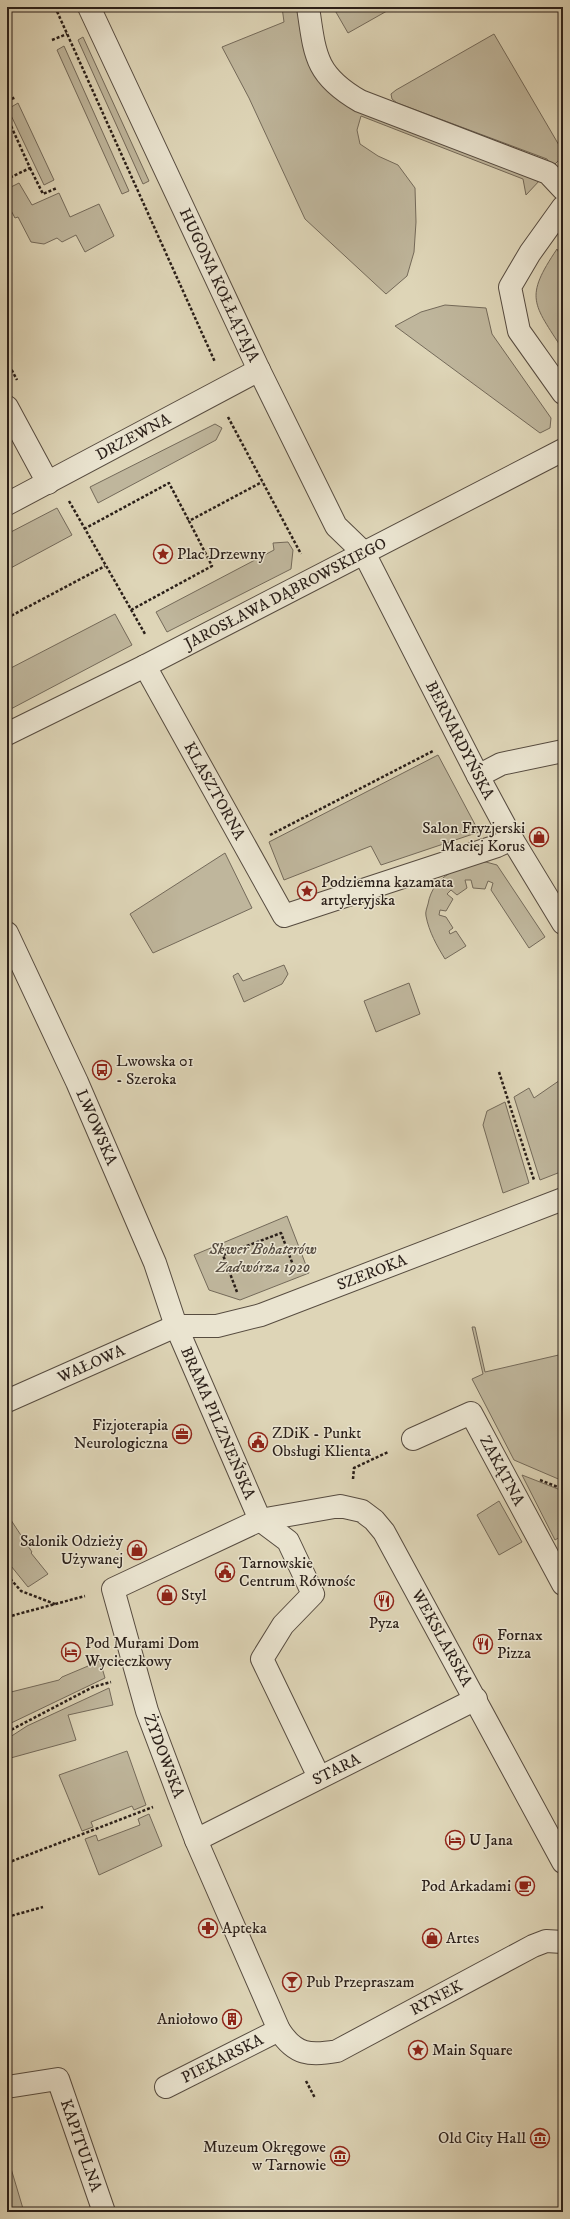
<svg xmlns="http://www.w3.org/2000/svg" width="570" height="2219" viewBox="0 0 570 2219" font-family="'IM FELL DW Pica',serif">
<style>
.green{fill:#bfb69c;stroke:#746a5a}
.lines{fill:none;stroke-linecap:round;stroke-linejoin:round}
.minor-casing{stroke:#574c40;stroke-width:24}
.path{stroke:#2a1f19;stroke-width:2.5;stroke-dasharray:3 2;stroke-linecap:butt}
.minor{stroke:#eae4d0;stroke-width:22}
.labels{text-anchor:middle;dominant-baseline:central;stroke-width:3;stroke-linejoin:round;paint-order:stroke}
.street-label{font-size:16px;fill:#2a1f19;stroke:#eae4d0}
.poi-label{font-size:16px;fill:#2a1f19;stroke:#eae4d0;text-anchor:start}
.park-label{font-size:16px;font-style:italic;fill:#574c40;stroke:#eae4d0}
</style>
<rect width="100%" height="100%" fill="#ded5b7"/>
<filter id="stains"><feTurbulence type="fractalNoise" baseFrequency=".005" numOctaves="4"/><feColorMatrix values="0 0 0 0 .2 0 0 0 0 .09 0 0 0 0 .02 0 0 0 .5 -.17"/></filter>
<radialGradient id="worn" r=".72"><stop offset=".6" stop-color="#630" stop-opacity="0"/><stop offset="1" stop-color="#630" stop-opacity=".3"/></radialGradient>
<path class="green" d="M282 7H300L309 63 541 179 526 195 523 179 361 116 357 130 360 144 378 156 398 165 415 188 416 222 414 252 407 276 386 294 305 219 249 98 222 47 284 22Z
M333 7H394L348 33Z
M494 34 563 152V156L552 167 547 159 397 103 392 99 391 94 396 90Z
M83 37 149 181 143 184 78 40Z
M64 46 129 191 122 194 57 50Z
M18 103 54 180 44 185 8 109Z
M19 183 32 205 59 193 70 217 99 204 114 236 85 252 76 235 62 242 57 238 44 244 31 242 18 217 15 218 7 203V189Z
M557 249 563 261V350C533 303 524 298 557 249Z
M445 305 486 308 492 334 551 418 550 428 540 433 395 326 421 312Z
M215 424 222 428 216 440 98 503 90 487Z
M57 508 72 535 7 570V534Z
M288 542 293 550 291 569 167 632 156 612 274 550 273 543Z
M115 614 132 645 7 711V670Z
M438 755 479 832 381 865 371 846 284 880 269 842Z
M225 853 252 908 153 953 130 914Z
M486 862 497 865 545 937 529 948 491 890 493 883 488 881 485 889 473 888 471 880H465L467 888 457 895 451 890 447 894 453 899 446 911 440 910 439 915 446 917 453 928 449 931 450 934 456 931 466 946 445 959C437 946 429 932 426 916 425 912 427 908 428 904 433 875 460 866 486 862Z
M284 965 288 974 282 984 244 1002 233 976 238 973 243 981Z
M409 983 420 1014 376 1032 364 1001Z
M563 1078V1171L540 1180 514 1097 529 1088 534 1098Z
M505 1102 529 1183 503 1193 483 1125 487 1111Z
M287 1216 309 1273 240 1300 209 1290 194 1255Z
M472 1327H475L485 1372 563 1354V1481L514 1460 472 1379 483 1374Z
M522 1475 563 1491V1535L555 1540Z
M499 1501 522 1542 499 1555 477 1515Z
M7 1514 32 1552 31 1553 48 1574 28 1587 7 1561Z
M100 1661 105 1678 7 1725V1693L59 1680 62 1677Z
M109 1688 113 1705 68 1715 76 1740 7 1759V1739L27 1726Z
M127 1751 146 1805 134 1810 132 1806 91 1822 93 1827 82 1831 59 1775Z
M149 1814 162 1846 99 1875 85 1839 96 1835 98 1841 140 1825 138 1819Z
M7 2155 24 2212H7Z"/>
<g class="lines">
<g class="minor-casing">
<g id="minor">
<path id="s1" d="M89 7 259 370 336 526 364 553 478 776 512 839 563 923"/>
<path d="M308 7C315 55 315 75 360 101L548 173 563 189"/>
<path d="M563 207 530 253 510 287 519 331 563 393"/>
<path d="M7 407 48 483"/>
<path id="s2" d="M7 504 259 370"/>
<path id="s3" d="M145 666 284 916 497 846 512 839"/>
<path id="s4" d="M7 734 145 666 563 450"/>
<path d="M478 776 501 764 563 751"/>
<path id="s5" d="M7 933 77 1082 155 1263 176 1326 260 1520 288 1541 313 1594 283 1625 262 1659 319 1777"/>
<path id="s6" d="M7 1401 176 1326H217L261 1315 563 1199"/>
<path id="s7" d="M413 1439 471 1413 563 1584"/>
<path id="s8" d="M196 1840 476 1699"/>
<path id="s9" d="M563 1862 384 1532 374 1520 362 1511 340 1506 260 1520 113 1589 147 1711 179 1796 196 1840 279 2030C295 2055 310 2056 337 2051L533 1946 546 1941 563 1942"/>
<path id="s10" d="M7 2087 58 2079 104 2212"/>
<path id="s11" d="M166 2087 279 2030"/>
</g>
</g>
<path class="path" d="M55 7 215 362
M52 40 67 34
M7 60 9 59
M7 101 16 97
M7 117 30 168 7 179
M30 168 43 194 57 188
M7 361 17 380
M228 417 301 554
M69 501 145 634
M84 529 169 483 189 521
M131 610 212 566 189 521 262 482
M7 618 105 566
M270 835 433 751
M499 1072 534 1180
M237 1292 223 1255 281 1233 296 1273
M353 1479 354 1468 388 1452
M540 1480 563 1489
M7 1575 21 1591 55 1604
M7 1617 85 1596
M7 1732 93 1687 111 1682
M7 1863 153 1807
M7 1917 43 1907
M306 2081 315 2098"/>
<use href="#minor" class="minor"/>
</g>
<defs>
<g id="sight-ring" transform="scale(1)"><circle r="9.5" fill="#eae4d0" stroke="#8f2418" stroke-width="1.5"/><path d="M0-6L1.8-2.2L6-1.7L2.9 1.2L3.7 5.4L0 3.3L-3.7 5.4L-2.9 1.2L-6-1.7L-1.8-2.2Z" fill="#8f2418"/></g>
<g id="shop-ring" transform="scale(1)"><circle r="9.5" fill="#eae4d0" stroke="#8f2418" stroke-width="1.5"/><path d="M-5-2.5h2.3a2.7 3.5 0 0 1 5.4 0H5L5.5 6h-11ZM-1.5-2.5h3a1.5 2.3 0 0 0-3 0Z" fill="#8f2418"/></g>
<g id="bus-ring" transform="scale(1)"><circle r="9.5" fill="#eae4d0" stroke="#8f2418" stroke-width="1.5"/><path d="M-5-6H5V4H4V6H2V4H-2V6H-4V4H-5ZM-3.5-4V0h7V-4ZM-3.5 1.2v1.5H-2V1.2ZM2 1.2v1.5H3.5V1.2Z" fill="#8f2418"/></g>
<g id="office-ring" transform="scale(1)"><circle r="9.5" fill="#eae4d0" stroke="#8f2418" stroke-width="1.5"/><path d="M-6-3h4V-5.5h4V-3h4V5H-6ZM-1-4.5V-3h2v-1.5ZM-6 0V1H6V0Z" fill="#8f2418"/></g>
<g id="civic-ring" transform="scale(1)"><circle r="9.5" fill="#eae4d0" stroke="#8f2418" stroke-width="1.5"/><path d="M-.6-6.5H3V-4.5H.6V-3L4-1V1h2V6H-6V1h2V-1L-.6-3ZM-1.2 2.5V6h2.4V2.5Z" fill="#8f2418"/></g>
<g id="restaurant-ring" transform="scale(1)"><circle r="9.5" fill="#eae4d0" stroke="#8f2418" stroke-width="1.5"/><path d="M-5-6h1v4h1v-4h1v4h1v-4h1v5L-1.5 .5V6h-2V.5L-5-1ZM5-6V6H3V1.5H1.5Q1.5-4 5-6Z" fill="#8f2418"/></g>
<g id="hotel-ring" transform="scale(1)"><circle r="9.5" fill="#eae4d0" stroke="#8f2418" stroke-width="1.5"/><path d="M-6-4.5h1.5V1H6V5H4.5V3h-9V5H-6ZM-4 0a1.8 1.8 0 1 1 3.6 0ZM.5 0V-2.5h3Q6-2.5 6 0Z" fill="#8f2418"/></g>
<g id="cafe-ring" transform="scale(1)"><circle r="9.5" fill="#eae4d0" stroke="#8f2418" stroke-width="1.5"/><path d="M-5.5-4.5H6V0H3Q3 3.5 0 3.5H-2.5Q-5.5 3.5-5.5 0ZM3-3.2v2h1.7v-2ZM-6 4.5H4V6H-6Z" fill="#8f2418"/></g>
<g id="pharmacy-ring" transform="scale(1)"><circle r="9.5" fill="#eae4d0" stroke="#8f2418" stroke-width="1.5"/><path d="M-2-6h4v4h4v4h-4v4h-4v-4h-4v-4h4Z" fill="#8f2418"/></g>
<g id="bar-ring" transform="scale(1)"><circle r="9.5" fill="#eae4d0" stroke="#8f2418" stroke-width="1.5"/><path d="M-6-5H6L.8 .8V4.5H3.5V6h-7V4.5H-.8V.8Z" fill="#8f2418"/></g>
<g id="building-ring" transform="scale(1)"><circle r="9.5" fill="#eae4d0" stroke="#8f2418" stroke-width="1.5"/><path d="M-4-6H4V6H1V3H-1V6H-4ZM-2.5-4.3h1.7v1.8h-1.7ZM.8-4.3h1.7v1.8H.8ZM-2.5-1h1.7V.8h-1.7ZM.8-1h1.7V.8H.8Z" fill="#8f2418"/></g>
<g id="museum-ring" transform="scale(1)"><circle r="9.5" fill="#eae4d0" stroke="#8f2418" stroke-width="1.5"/><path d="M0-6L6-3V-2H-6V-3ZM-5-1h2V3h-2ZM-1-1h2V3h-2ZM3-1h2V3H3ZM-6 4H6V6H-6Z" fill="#8f2418"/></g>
</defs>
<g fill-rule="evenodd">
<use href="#sight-ring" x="163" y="554"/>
<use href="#shop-ring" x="539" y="837"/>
<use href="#sight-ring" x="307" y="891"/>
<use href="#bus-ring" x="102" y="1070"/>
<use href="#office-ring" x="182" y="1434"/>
<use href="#civic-ring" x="258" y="1442"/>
<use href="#shop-ring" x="137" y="1550"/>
<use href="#civic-ring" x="225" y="1572"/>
<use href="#shop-ring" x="167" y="1595"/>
<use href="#restaurant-ring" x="384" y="1601"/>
<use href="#restaurant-ring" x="483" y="1644"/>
<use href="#hotel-ring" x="71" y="1652"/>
<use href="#hotel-ring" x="455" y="1840"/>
<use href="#cafe-ring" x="525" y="1886"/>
<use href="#pharmacy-ring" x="208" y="1928"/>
<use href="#shop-ring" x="432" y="1938"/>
<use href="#bar-ring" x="292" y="1982"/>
<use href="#building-ring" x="232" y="2019"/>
<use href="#sight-ring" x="418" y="2050"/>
<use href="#museum-ring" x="540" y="2138"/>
<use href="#museum-ring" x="340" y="2156"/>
</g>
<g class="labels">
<g class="street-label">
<text stroke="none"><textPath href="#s1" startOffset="307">HUGONA KOŁŁĄTAJA</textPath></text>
<text stroke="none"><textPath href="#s2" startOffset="143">DRZEWNA</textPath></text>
<text stroke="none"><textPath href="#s4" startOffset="312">JAROSŁAWA DĄBROWSKIEGO</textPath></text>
<text stroke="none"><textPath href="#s1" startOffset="824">BERNARDYŃSKA</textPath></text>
<text stroke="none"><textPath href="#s3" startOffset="143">KLASZTORNA</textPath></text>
<text stroke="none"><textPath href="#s5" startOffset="214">LWOWSKA</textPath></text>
<text stroke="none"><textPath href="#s6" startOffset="390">SZEROKA</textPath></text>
<text stroke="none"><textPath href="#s6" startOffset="92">WAŁOWA</textPath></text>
<text stroke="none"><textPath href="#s5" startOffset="534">BRAMA PILZNEŃSKA</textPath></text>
<text stroke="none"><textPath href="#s7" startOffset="129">ZAKĄTNA</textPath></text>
<text transform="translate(442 1638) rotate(61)">WEKSLARSKA</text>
<text stroke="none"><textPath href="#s9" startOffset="847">ŻYDOWSKA</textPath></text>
<text stroke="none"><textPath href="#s8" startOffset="157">STARA</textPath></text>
<text stroke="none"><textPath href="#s9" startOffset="1324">RYNEK</textPath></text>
<text stroke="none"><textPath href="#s11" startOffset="63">PIEKARSKA</textPath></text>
<text stroke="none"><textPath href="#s10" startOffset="122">KAPITULNA</textPath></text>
</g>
<g class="poi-label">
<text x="177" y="554">Plac Drzewny</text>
<text x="525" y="828" text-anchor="end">Salon Fryzjerski<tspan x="525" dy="18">Maciej Korus</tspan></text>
<text x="321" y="882">Podziemna kazamata<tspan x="321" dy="18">artyleryjska</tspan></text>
<text x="116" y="1061">Lwowska 01<tspan x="116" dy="18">- Szeroka</tspan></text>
<text x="168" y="1425" text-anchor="end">Fizjoterapia<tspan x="168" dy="18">Neurologiczna</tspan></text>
<text x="272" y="1433">ZDiK - Punkt<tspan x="272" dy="18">Obsługi Klienta</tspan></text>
<text x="123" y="1541" text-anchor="end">Salonik Odzieży<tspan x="123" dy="18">Używanej</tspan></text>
<text x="239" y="1563">Tarnowskie<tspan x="239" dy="18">Centrum Równośc</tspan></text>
<text x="181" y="1595">Styl</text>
<text x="384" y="1623" text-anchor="middle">Pyza</text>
<text x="497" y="1635">Fornax<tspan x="497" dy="18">Pizza</tspan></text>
<text x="85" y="1643">Pod Murami Dom<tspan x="85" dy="18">Wycieczkowy</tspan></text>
<text x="469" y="1840">U Jana</text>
<text x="511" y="1886" text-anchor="end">Pod Arkadami</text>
<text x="222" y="1928">Apteka</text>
<text x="446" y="1938">Artes</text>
<text x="306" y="1982">Pub Przepraszam</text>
<text x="218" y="2019" text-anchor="end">Aniołowo</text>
<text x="432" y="2050">Main Square</text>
<text x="526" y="2138" text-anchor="end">Old City Hall</text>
<text x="326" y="2147" text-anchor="end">Muzeum Okręgowe<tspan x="326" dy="18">w Tarnowie</tspan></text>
</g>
<g class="park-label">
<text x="263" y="1249">Skwer Bohaterów<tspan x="263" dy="18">Zadwórza 1920</tspan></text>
</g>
</g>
<rect width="570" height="2219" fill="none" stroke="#ded5b7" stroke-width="24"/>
<rect x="8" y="8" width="554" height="2203" fill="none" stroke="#2a1f19" stroke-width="2"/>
<rect x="12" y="12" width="546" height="2195" fill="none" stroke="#2a1f19"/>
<rect width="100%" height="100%" filter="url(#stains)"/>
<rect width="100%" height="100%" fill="url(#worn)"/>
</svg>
